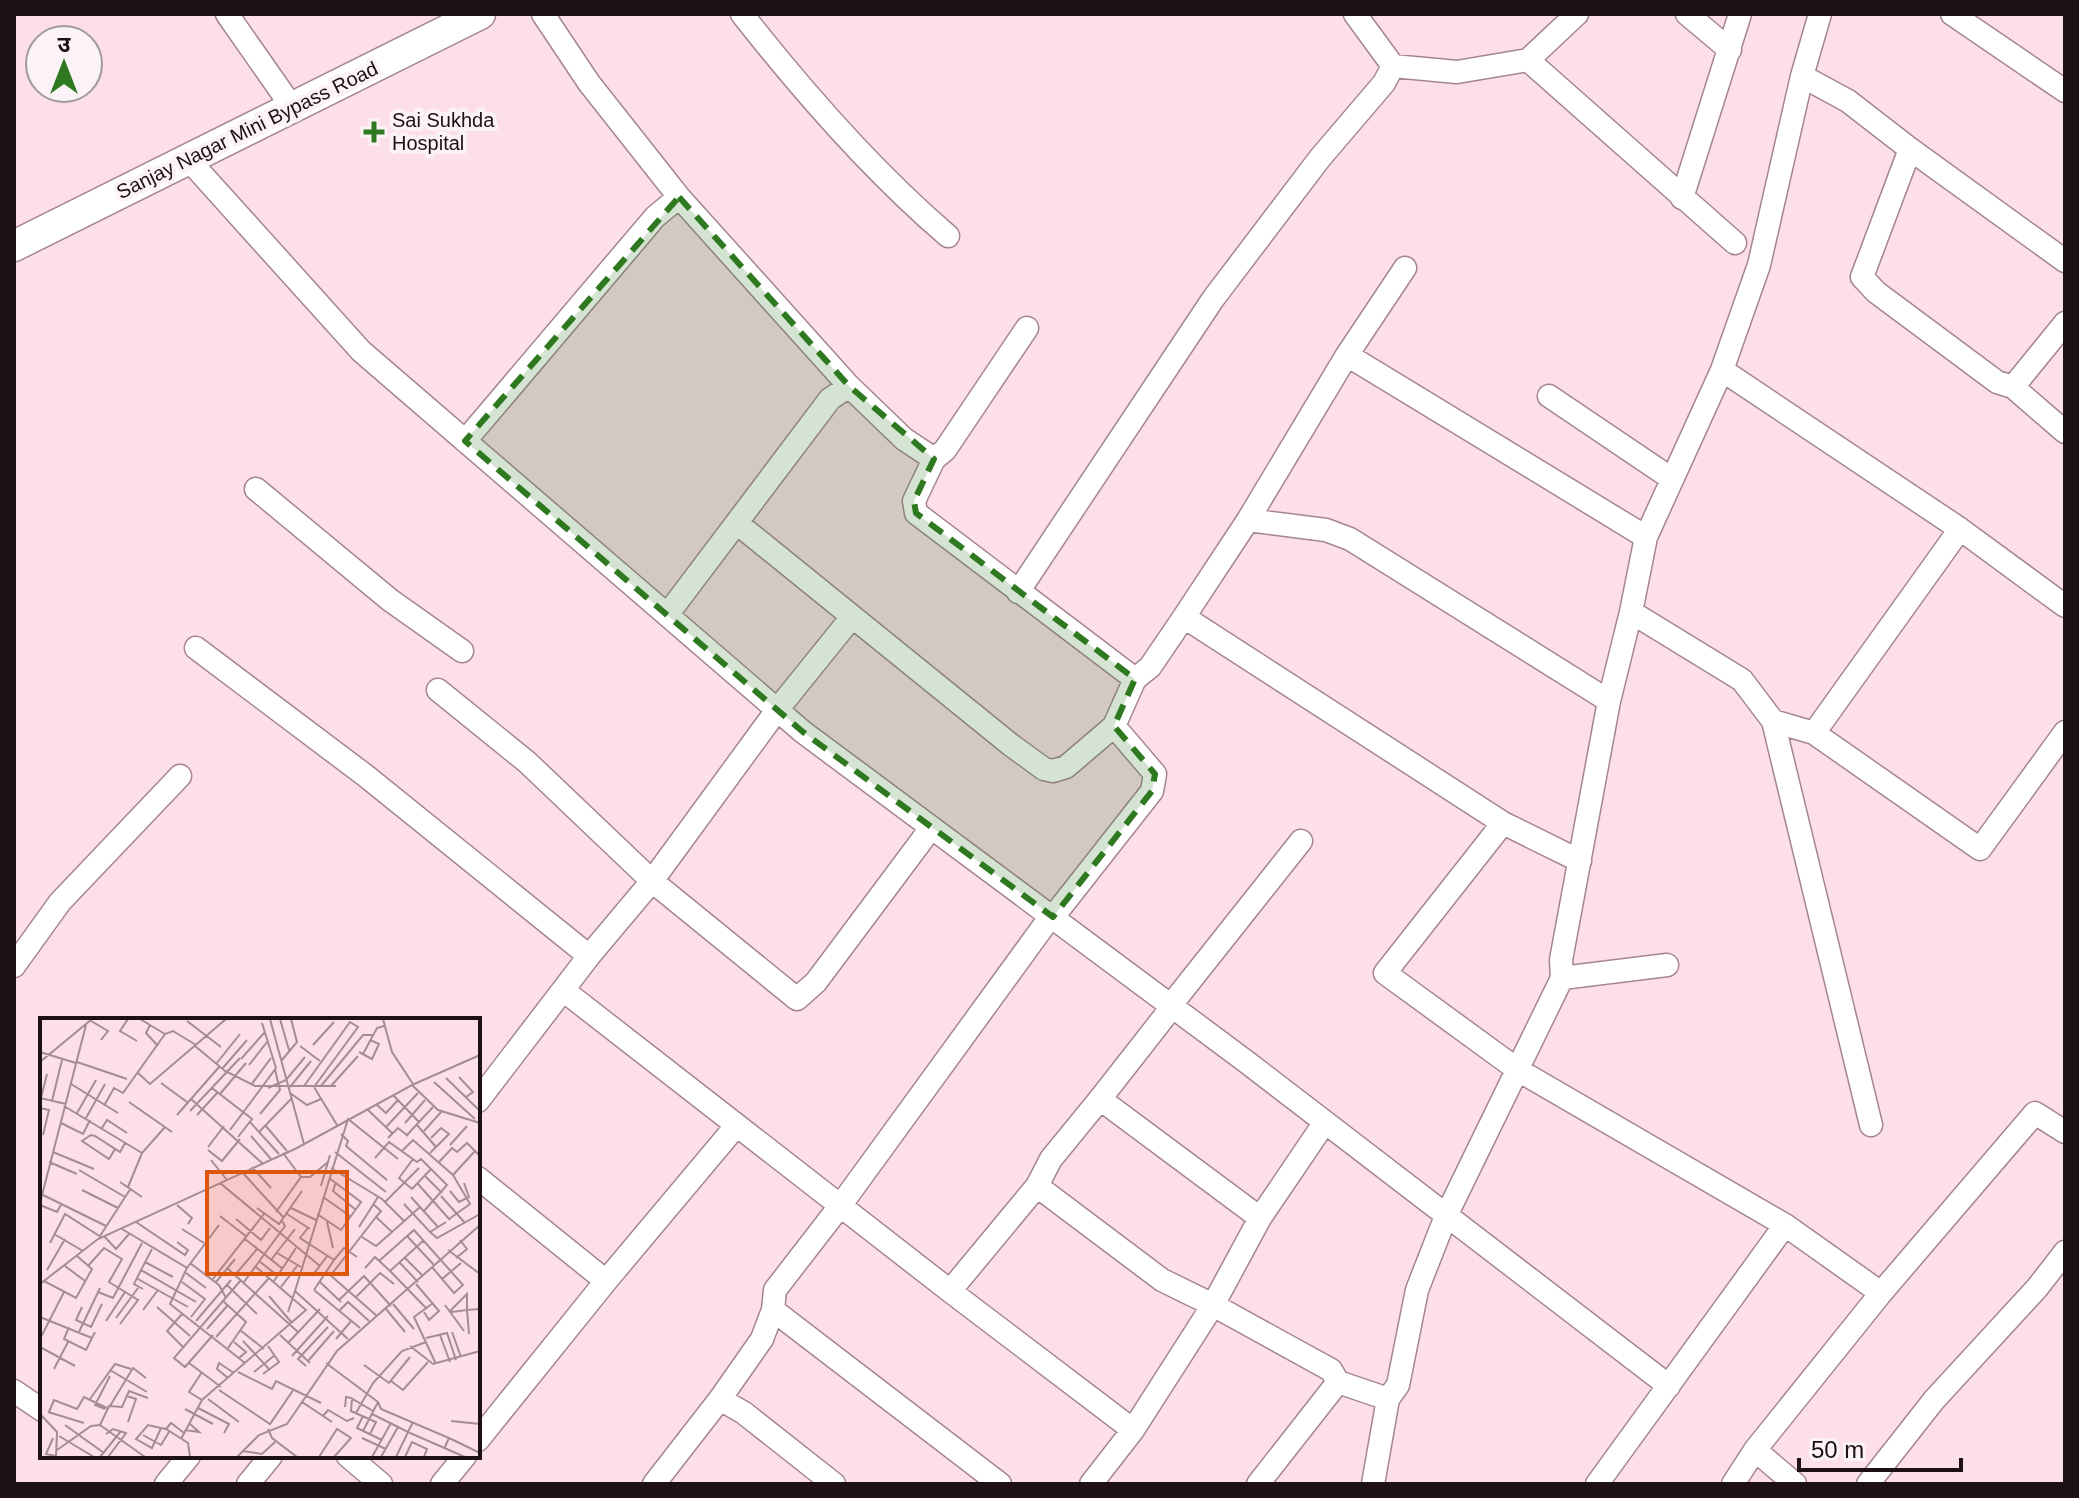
<svg xmlns="http://www.w3.org/2000/svg" width="2079" height="1498" viewBox="0 0 2079 1498" font-family="Arial,'Noto Sans Devanagari',sans-serif">
<style>
.lines{fill:none;stroke-linecap:round;stroke-linejoin:round}
.street-casing{stroke:#a58591;stroke-width:25}
.secondary-casing{stroke:#a58591;stroke-width:33}
.street{stroke:#fff;stroke-width:22}
.secondary{stroke:#fff;stroke-width:30}
.marked{fill:#2e791f;fill-opacity:0.2;stroke:#2e791f;stroke-width:6;stroke-dasharray:16 10;stroke-linejoin:round}
.poi-dot{fill:#2e791f;stroke:#fbf3f6;stroke-width:3}
.labels{text-anchor:middle;dominant-baseline:central;stroke-width:8;stroke-linejoin:round;paint-order:stroke}
.poi-label{font-size:20px;fill:#1d1116;stroke:#fbf3f6;text-anchor:start}
.street-label{font-size:20px;fill:#1d1116;stroke:#fbf3f6}
.inset-road{fill:none;stroke:#a38d95;stroke-width:2}
.view{fill:#de550c;fill-opacity:0.15;stroke:#de550c;stroke-width:4}
.inset-edge{fill:none;stroke:#1d1116;stroke-width:4}
</style>
<rect width="100%" height="100%" fill="#fcdfea"/>
<g class="lines">
<g class="street-casing">
<path id="street" d="M227 14 292 107
M543 14 589 83 679 197 849 386 904 439 934 459
M742 14C804 93 871 170 948 236
M1355 14 1393 66
M1687 14 1730 50
M1952 14 2065 91
M1528 60 1735 243
M1802 76 1848 101 1910 149 2065 261
M1910 149 1862 277 1876 292 1997 382 2013 387 2065 432
M188 159 361 351 803 732 1244 1060 1669 1386
M1682 198 1740 14
M1027 328 945 450 934 459 914 501 916 513 1135 679
M1347 355 1646 537
M1722 370 1960 529 2065 606
M2013 387 2065 323
M1549 396 1672 479
M465 441 655 217 679 197
M256 489 390 600 462 651
M1248 520 1326 530 1350 539 1609 701
M738 524 1011 745 1044 769 1053 771 1066 767 1114 726 1135 679 1150 667 1184 617 1248 520 1347 355 1405 268
M1018 592 1213 299 1320 158 1384 83 1393 66 1457 72 1528 60 1577 14
M1631 612 1742 680 1773 721 1871 1125
M667 615 830 399 849 386
M1184 617 1503 823 1580 861
M196 648 366 776 589 956
M438 690 527 762 652 881 797 999 816 982 931 828
M1773 721 1814 733 1980 849 2065 732
M1814 733 1960 529
M1503 823 1385 973 1518 1070 1785 1225 1881 1293 1755 1450 1733 1484
M14 966 60 902 180 776
M1562 978 1667 965
M563 990 950 1291 1133 1430
M1100 1099 1260 1218
M478 1101 589 956 652 881 777 710 852 617
M478 1178 606 1281
M1037 1186 1162 1280 1213 1305 1331 1370 1338 1382 1388 1399
M950 1291 1037 1186 1051 1159 1100 1099 1172 1007 1171 1005 1301 841
M1881 1293 2035 1113 2065 1132
M773 1310 1000 1484
M14 1391 42 1410
M720 1399 744 1413 834 1484
M478 1440 606 1281 736 1126
M1755 1450 1795 1484
M348 1456 381 1484
M166 1484 189 1456
M248 1484 271 1456
M442 1484 465 1456
M654 1484 720 1399 762 1339 773 1310 775 1290 840 1206 1051 916 1053 917 1152 791 1155 774 1114 726
M1091 1484 1133 1430 1213 1305 1260 1218 1325 1122
M1258 1484 1338 1382
M1373 1484 1388 1399 1398 1385 1417 1290 1446 1216 1562 978 1561 960 1609 701 1631 612 1646 537 1722 370 1759 265 1802 76 1820 14
M1597 1484 1785 1225
M1868 1484 1934 1400 2037 1288 2065 1252"/>
</g>
<g class="secondary-casing">
<path id="secondary" d="M14 246 480 14"/>
</g>
<use href="#street" class="street"/>
<use href="#secondary" class="secondary"/>
</g>
<path class="marked" d="M679 197 849 386 934 459 914 501 916 513 1135 679 1114 726 1155 774 1152 791 1053 917 803 732 465 441Z"/>
<path class="poi-dot" d="M370 120h8v8h8v8h-8v8h-8v-8h-8v-8h8z"/>
<g class="labels">
<g class="poi-label">
<text x="392" y="120">Sai Sukhda<tspan x="392" dy="23">Hospital</tspan></text>
</g>
<g class="street-label">
<text transform="translate(247 130) rotate(-26)">Sanjay Nagar Mini Bypass Road</text>
</g>
</g>
<g transform="translate(40 1018)">
<rect width="440" height="440" fill="#fcdfea"/>
<path class="inset-road" d="M88 1 80 13 97 23M100 1 125 16M230 1 264 126M240 1 249 32M343 1 352 34 373 66M51 3 68 13 61 22M147 3 181 29M110 7 106 15 118 28M273 27 294 4M155 28 185 53 215 68H296M260 28 280 43M0 34 36 45M319 34 332 41 339 26 330 22M323 36 337 10 344 8M201 41 224 15M242 42 257 24 251 1M0 44 52 1M37 44 87 61M176 46 200 16M209 47 227 24M182 51 207 22M98 55 110 66 186 1M419 59 433 74 426 79M406 60 440 93M394 64 435 101M121 65 147 84M31 66 78 95M211 67 231 40M372 67 440 37M264 68 310 4 318 9 274 69M281 68 323 17H333M291 68 318 38M222 69 236 50 222 5M250 69 271 43M274 69 297 107M172 70 212 101 198 119M228 70 246 62 265 39M250 75 267 87 281 81M180 76 206 45M353 77 379 104M0 80 26 86M1 80 7 56M151 81 222 145M12 83 22 42M89 84 132 114M65 86 74 70 83 75 125 16 133 13 156 27M336 86 346 95 358 82M24 88 102 135M0 90 9 92 3 117M327 91 352 115M150 93 200 40M37 95 56 62M220 96 240 72 235 52M137 97 179 49M157 97 178 74M46 100 65 66M210 104 239 136M21 105 43 116 50 102M365 105 385 82M225 107 247 133M377 107 396 129M346 109 378 75M62 110 67 102 87 115M190 112 222 69M384 113 402 93M219 114 251 81M301 116 308 123 306 128 347 162M367 117 393 89M211 118 231 141M348 120 358 110 368 118M410 127 427 108M168 129 184 108M75 131 69 141 42 123 51 117 55 118 80 134 85 125M168 132 182 143 200 121M362 133 373 122 413 157M13 134 54 151M295 134 346 174M243 135 261 159M390 135 409 116 401 110 391 120M335 140 349 124 377 144 381 141 407 167 384 193M373 141 359 160 372 171 391 151M171 142 187 162M9 144 37 156M399 144 412 130 417 134 427 125 440 138M212 149 231 170M291 150 342 181 364 203M39 152 85 179M202 154 244 200M385 158 402 175M80 164 102 179M296 164 293 173 316 192M180 165 280 248M378 166 410 202M281 168 290 137M88 169 102 135 125 109M42 172 78 190M410 173 419 184 429 179 424 165M1 176 66 208M401 178 425 205M283 179 310 198M371 179 398 209M345 184 379 150M0 185 46 7M364 186 390 214 406 204M0 187 17 194 22 185M137 187 152 200 148 206M334 187 341 193 336 199 352 214 380 189M217 190 239 206 262 173M251 190 276 202M236 194 261 159H270L288 144M247 196 270 211M277 196 301 212 321 184 289 160M180 198 207 219M196 201 221 222 230 210M409 201 430 186 413 157 435 133M96 204 145 237 148 232 137 224M287 204 293 230M319 209 338 179M268 210 260 220 294 242 274 272M82 211 147 250 130 286 205 345M142 211 164 225M390 214 397 220 440 196M14 216 43 233M60 218 91 170M64 218 76 231 89 216M367 218 394 247M322 219 336 228 352 214M205 221 243 251M10 225 25 196 61 219M112 231 101 252 156 284M408 232 440 256M237 235 261 249M365 240 383 258M416 240 427 231 420 222M231 242 255 211M294 242 304 230 317 239M219 243 238 258M339 243 374 212 423 267 414 275 392 249M105 244 133 259M150 245 179 267 186 280M360 245 378 264M25 248 45 263M48 248 64 230 82 241 69 264 98 282 80 306M147 250 179 207M187 250 258 314M325 250 335 239 350 253 384 222M7 252 25 221M101 252 94 266 103 271M350 253 387 291M146 255 166 270M289 256 337 298M195 257 217 231M291 257 336 199M272 258 288 237M96 260 148 289M173 261 224 196M402 261 421 245M4 263 36 280 52 251 37 238M234 263 256 230M142 264 165 281 151 299M176 264 195 241M204 264 245 208 242 203M280 264 301 284M0 266 58 221 257 130 372 67 398 92 440 105M376 266 399 293 389 302 384 294M187 267 217 296M241 269 257 248M274 272 320 310M255 273 308 101 358 141M58 274 73 280 102 225M229 278 252 305M316 279 340 255 354 266M299 282 324 258 351 288M183 283 206 304 188 330M393 285 374 299 396 346M353 286 374 311M405 287 424 313M42 289 36 302 51 309 62 286M117 289 150 318M346 291 365 314M103 292 118 272M300 292 308 284 329 303M410 293 427 276V292L440 291M248 294 255 273 308 321M411 294 427 292 429 316M0 299 52 320M76 300 98 270M66 303 85 274M156 303 191 262M29 309 24 321 46 332 55 314M167 311 187 288M200 312 224 331M39 314 60 270M412 314 421 339M173 317 145 349 134 340 201 262M240 317 270 345M400 317 410 344M176 319 229 260M386 320 407 315 416 342M0 321 24 274M296 321 312 302M203 323 229 351M194 324 206 334 199 340M248 325 280 291M370 328 393 346 440 333M0 329 35 348M143 329 127 313 143 295M252 338 288 298M268 343 294 313M149 345 181 369M286 345 338 384 323 413M324 347 349 365 370 339M266 348 258 341 288 309M14 351 28 324M70 352 107 374M162 354 149 374 162 382M198 354 232 371 236 363 281 385M214 354 235 337M223 356 239 344 228 328M188 360 177 351 179 345 194 355M351 363 363 372 388 344M179 372 230 406 254 371M87 378 96 381 88 404M312 380 311 393 336 404 330 416M50 381 75 346 91 351M168 381 199 404M262 384 292 404M338 384 341 391 409 420 405 429M70 388 93 350 106 360M305 389 306 379 311 380 333 393M158 390 189 406 184 415M65 391 55 387 70 358M145 391 173 406M8 394 44 405M9 394 14 382 37 391 44 379 67 390M316 395 333 365 362 333 386 324M0 396 17 414 16 439M332 396 368 414 373 404M283 398 288 392 307 403 314 400M323 398 317 410 342 422M411 403 440 406M25 407 64 435M60 407 69 388 82 389 89 373 108 380M60 407 105 439M121 410 112 430 96 421 108 407 121 410 126 411 148 425 150 439M126 411 131 405 144 415M228 411 232 420 257 439M145 412 159 414 149 405M66 416 73 411 86 415 68 439M103 417 121 427 129 414M19 418 54 439M13 420 6 436 16 438M322 420 346 431M409 420 440 435M141 421 162 382 266 292 216 249M17 432 51 408 60 407M203 433 222 436 235 424M60 439 81 413M159 439H191M197 439 219 417 247 406 297 333 440 207M279 439 297 411 311 420 294 439M332 439 351 405M341 439 358 409M356 439 368 414 425 439M365 439 372 424 387 431 384 439"/>
<path class="view" d="M167 154H307V256H167Z"/>
<rect width="440" height="440" class="inset-edge"/>
</g>
<rect width="2079" height="1498" fill="none" stroke="#1d1116" stroke-width="32"/>
<g transform="translate(64 64)"><circle r="38" fill="#fbf3f6" stroke="#a2999c" stroke-width="2"/>
<path d="M0-6L14 30L0 20L-14 30Z" fill="#2e791f"/>
<text y="-12" font-size="22" font-weight="bold" text-anchor="middle" fill="#1d1116">उ</text>
</g>
<path d="M1799 1458v12h162v-12" fill="none" stroke="#1d1116" stroke-width="4"/>
<text x="1811" y="1458" font-size="24" fill="#1d1116" stroke="#fbf3f6" stroke-width="6" paint-order="stroke">50 m</text>
</svg>
